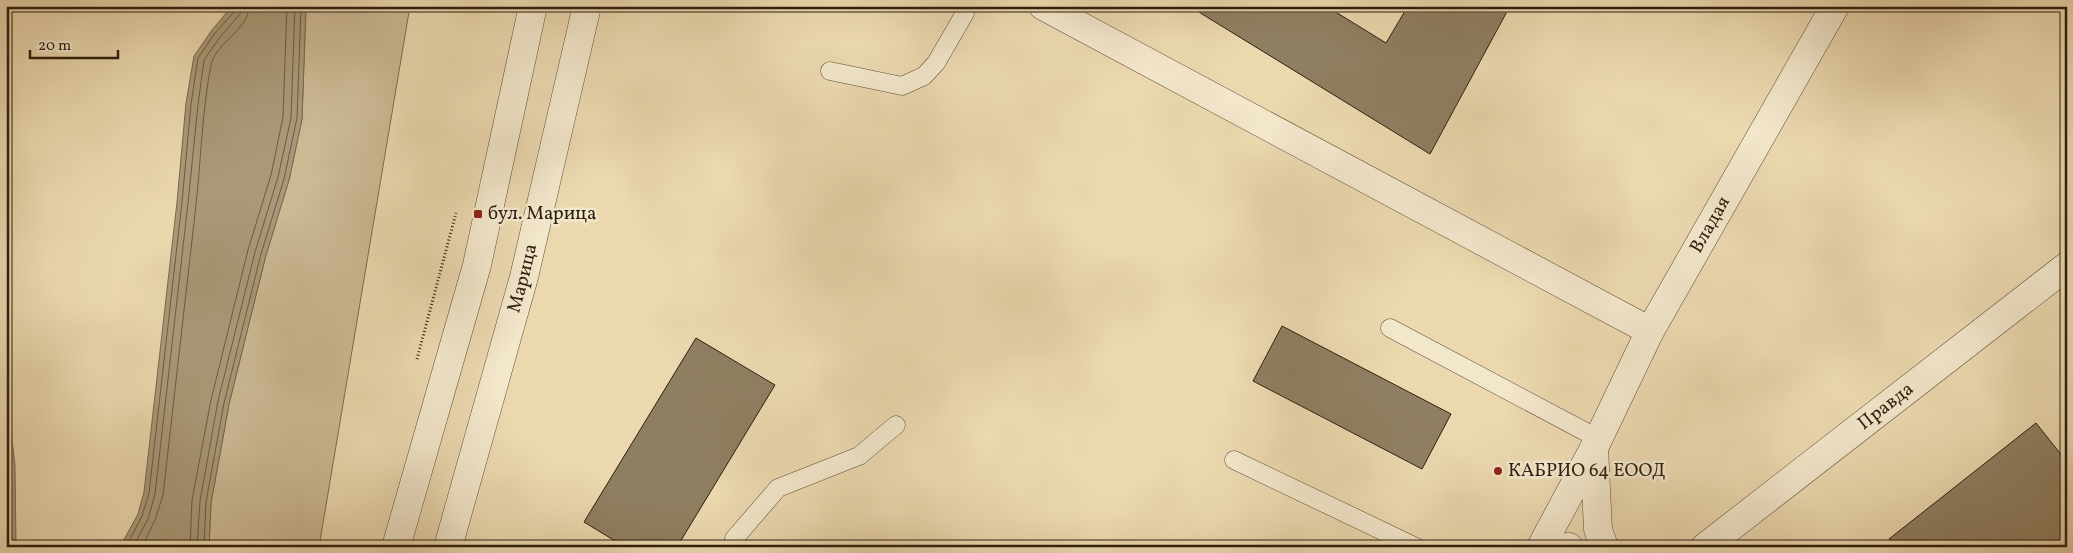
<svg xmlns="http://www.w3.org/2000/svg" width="2073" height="553" viewBox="0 0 2073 553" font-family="Vollkorn,serif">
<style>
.green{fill:#cbb994;stroke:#7c6c51}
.water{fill:#aa9978;stroke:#78684e}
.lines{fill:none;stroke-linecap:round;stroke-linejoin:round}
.shore{stroke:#6b5c43;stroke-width:1}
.building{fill:#8f7f62;stroke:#2c1f0e}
.service-casing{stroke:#5c4d36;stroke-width:19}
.minor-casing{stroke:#5c4d36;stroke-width:29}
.tertiary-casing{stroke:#5c4d36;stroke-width:29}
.path{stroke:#2c1f0e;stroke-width:3;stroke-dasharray:1 2.5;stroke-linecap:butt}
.service{stroke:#f2e6cb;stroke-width:18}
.minor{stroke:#f2e6cb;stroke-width:28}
.tertiary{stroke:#f2e6cb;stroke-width:28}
.poi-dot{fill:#8f2418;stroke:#f2e6cb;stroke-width:2}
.labels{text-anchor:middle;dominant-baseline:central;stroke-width:5;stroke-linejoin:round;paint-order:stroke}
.poi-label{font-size:19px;fill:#2c1f0e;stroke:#f2e6cb;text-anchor:start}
.street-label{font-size:19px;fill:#2c1f0e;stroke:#f2e6cb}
</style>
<rect width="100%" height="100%" fill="#ebd8af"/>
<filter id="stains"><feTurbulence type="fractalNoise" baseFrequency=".004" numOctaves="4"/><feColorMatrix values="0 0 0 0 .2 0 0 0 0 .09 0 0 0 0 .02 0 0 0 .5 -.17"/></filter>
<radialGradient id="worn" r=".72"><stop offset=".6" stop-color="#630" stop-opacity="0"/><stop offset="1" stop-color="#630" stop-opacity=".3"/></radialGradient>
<path class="green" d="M306 6H410L319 547H209L211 503 229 404 266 255 289 180 302 119Z"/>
<path class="water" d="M232 6H306L302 119 289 180 266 255 229 404 211 503 209 547H120L138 514 144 492 177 202 186 103 194 56 212 30Z
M6 385 15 466 16 547H6Z"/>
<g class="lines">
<path class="shore" d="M6 429 10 466 11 547
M126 547 142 516 149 493 182 202 191 104 198 58 215 33 235 11 236 6
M133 547 148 519 155 494 188 203 198 105 204 60 220 37 240 14 242 6
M142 547 155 520 163 495C174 398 185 302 196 205 201 159 202 111 211 65 216 42 249 30 249 6
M190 547 192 500 211 400 248 250 271 175 283 117 287 6
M197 547 200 501 218 401 255 252 278 177 291 118 295 6
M204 547 206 502 224 403 261 254 284 179 297 118 301 6"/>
</g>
<path class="building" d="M1189 6H1326L1386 43 1408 6H1510L1430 154Z
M1282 326 1451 414 1422 469 1253 381Z
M696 338 775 385 677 547H625L584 522Z
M2036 423 2067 462V547H1895L1889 539Z"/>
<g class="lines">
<g class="service-casing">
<path id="service" d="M830 71 902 86 924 76 936 63 965 13 966 6
M1390 328 1599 439
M1234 460 1416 547
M733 547 734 539 778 488 859 456 896 425"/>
</g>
<g class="minor-casing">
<g id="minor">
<path d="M1043 6 1650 331"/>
<path d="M1594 448 1598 529 1604 547"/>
<path id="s1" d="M1541 547 1594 448 1650 331 1835 6"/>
<path d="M1568 547H1569"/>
<path id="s2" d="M1705 547 2067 266"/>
</g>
</g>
<g class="tertiary-casing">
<g id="tertiary">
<path d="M396 547 477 265 533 6"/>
<path id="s3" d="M448 547 524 277 587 6"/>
</g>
</g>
<path class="path" d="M417 359 456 213"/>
<use href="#service" class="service"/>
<use href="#minor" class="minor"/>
<use href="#tertiary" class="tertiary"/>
</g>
<g class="poi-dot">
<rect x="473" y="209" width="10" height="10" rx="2.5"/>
<circle cx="1498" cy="471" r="5"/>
</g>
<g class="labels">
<g class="poi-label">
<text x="488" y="214">бул. Марица</text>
<text x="1508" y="471">КАБРИО 64 ЕООД</text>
</g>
<g class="street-label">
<text stroke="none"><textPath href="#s1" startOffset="364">Владая</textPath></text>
<text stroke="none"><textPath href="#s3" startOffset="279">Марица</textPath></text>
<text stroke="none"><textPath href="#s2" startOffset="229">Правда</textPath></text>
</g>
</g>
<rect width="2073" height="553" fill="none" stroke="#ebd8af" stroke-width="25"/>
<rect x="8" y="8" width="2058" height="538" fill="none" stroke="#2c1f0e" stroke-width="2.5"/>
<rect x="12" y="12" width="2048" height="528" fill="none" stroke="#2c1f0e"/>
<path d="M30 50v8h88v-8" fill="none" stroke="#2c1f0e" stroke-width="2.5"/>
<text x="38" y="50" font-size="15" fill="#2c1f0e" stroke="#f2e6cb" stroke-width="4" paint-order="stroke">20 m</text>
<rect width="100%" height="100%" filter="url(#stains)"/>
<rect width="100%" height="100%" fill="url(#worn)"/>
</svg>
